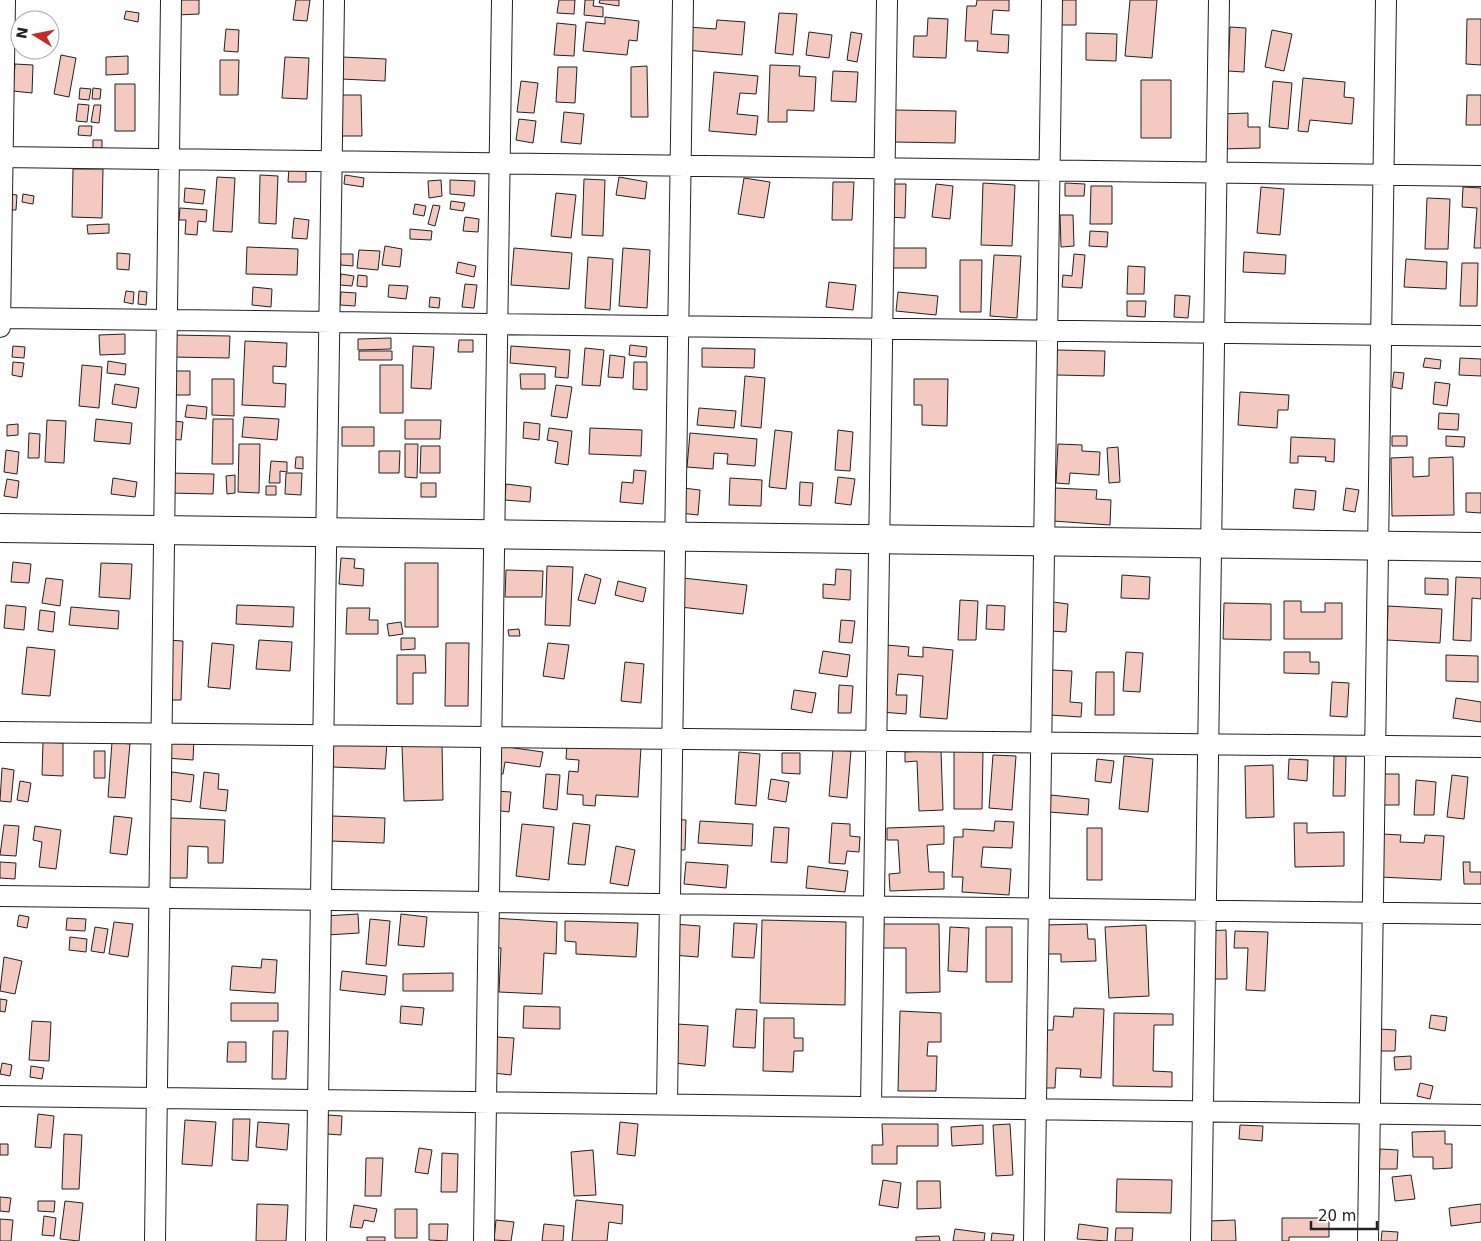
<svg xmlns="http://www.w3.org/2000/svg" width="1481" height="1241" viewBox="0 0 1481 1241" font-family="'DejaVu Sans',sans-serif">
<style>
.building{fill:#f3c9c0;stroke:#222}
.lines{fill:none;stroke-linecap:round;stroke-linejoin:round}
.street-casing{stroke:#222;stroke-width:22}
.secondary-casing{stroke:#222;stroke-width:30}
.street{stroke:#fff;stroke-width:20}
.secondary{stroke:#fff;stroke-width:28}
</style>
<rect width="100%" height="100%" fill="#fff"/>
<path class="building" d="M176 0H199V14L177 15Z
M296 0H310L307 21 293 20Z
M559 0H575L574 14 557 13Z
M585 0H594L593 6 603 7V17L584 15Z
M600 0H619V6L599 3Z
M977 0H1009V11L993 10 991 34 1009 35 1008 53 977 51 978 41H965L967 6H976Z
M1056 0H1076V25H1056Z
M1130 0H1157L1152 58 1125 56Z
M126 11 139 13 138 22 124 19Z
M779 13 797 14 793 55 775 53Z
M605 17 639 21 637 41 629 40 627 55 583 51 586 22 605 24Z
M928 18 948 19 946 58 913 57 914 36H927Z
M1467 19H1481V65L1466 64Z
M717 20 745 22 742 55 686 50 688 27 716 29Z
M557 23 576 25 574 56 554 55Z
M1230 27 1246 28 1244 72 1228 71Z
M226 29 239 30 238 52 224 51Z
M1272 30 1292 34 1284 71 1265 67Z
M809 32 832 35 829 58 806 55Z
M851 32 862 34 857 62 847 60Z
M1086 33 1117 34 1116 61 1086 60Z
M61 55 76 58 69 97 54 94Z
M128 56V74L106 75V57Z
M285 57 309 58 307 99 282 98Z
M342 57 386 59 385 81 341 79Z
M220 60H239L238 95H220Z
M15 64 33 65 32 93 13 91Z
M770 65 800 66 799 76 816 77 814 111 787 110V122H768Z
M647 66 648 117H631V67Z
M558 67H577L575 103 556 102Z
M833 71 858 72 856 102 831 101Z
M714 72 758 76 756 94 740 93 737 114 758 116 756 135 709 131Z
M1303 78 1345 82 1344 97 1354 98 1352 124 1310 120 1308 132 1298 131Z
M1141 80H1171V138H1141Z
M521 81 538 83 534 113 517 112Z
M1273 81 1292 83 1288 129 1269 127Z
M115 84H135V131H115Z
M80 88 91 89 89 100 79 99Z
M93 88 101 89 100 99H92Z
M339 95H361L362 136H340Z
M1467 95H1481V125H1466Z
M78 104 89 105 87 122 76 121Z
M94 105H101L99 123 91 122Z
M895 110 956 111 955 143 894 142Z
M564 112 584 114 581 144 561 142Z
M1248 113V127H1260V148L1221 149V114Z
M519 119 536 121 533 143 516 140Z
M79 126H92L91 136 78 135Z
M93 140H102V148H93Z
M289 168H306V182H288Z
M73 169H103L102 218 72 217Z
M260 175 278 176 276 224 259 223Z
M345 175 364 178 363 187 344 184Z
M217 177 235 178 232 232 213 231Z
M619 177 647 182 645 199 616 195Z
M744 178 770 182 764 218 738 214Z
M584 179 605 180 603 236 582 235Z
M441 180 442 196 429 198 428 181Z
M450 180 475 181 474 196 450 194Z
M833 182H854L852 220H832Z
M983 183 1015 185 1012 246 981 245Z
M1065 183 1085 184 1084 196H1065Z
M890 184H906L905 218 889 217Z
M936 184 953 186 950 219 932 217Z
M1091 186H1112V224H1090Z
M1261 187 1284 189 1280 235 1257 233Z
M1463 187 1481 188V248H1474L1477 208 1462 207Z
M185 188 205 190 203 204 184 202Z
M556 193 576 195 571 238 551 236Z
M9 194 17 195 16 210H8Z
M23 194 34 196 33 204 22 202Z
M1427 198 1450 199 1448 249H1425Z
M451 201 465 203 463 211 450 209Z
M415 204 426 206 424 216 413 214Z
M433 205 440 206 435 226 428 224Z
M180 208 207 210 206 222 198 221 197 235 185 234 186 220H179Z
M1060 215H1073L1074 246 1061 247Z
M465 217 479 219 478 232 463 231Z
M294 218 309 220 307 239 292 238Z
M109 224V233L88 234 87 225Z
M410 229 432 231 431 240 410 239Z
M1090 231 1108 232 1107 247 1089 246Z
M385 246 402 249 400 267 382 265Z
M247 247 298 249 297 275 246 274Z
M514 248 572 253 569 289 511 285Z
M623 248 650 250 647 308 619 306Z
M890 248H926V268H890Z
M359 250 380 251 378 270 357 268Z
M1244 252 1286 255 1285 274 1243 272Z
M117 253 130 254 129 270 117 269Z
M340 254H353V266L341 265Z
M1074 254 1085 255 1082 288 1062 287 1063 275 1072 276Z
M994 255 1021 256 1017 318 990 316Z
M588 257 613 259 610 310 585 308Z
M1406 259 1447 262 1446 289 1404 287Z
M960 260H982L981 312H960Z
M458 262 476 266 474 277 456 273Z
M1462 263H1478L1477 306H1460Z
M1128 266 1145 267 1144 294H1127Z
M341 274 354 276 352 286 340 285Z
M358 275 367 276V287L357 286Z
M829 282 856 285 853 310 826 307Z
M465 284 477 285 474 308 462 307Z
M389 285 408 286 406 299 388 297Z
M253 287 272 289 271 307 252 305Z
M126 291 134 292 133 304 124 302Z
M139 291 147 292 146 305 138 304Z
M341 292 356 293 355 306 340 305Z
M898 292 938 296 936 315 896 311Z
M1175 295 1190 296 1188 318 1174 317Z
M430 297 440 298 439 308 429 307Z
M1127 301H1146L1145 317 1127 316Z
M125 334V354L100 355 99 335Z
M171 335 230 336 229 358 171 357Z
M391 338V349L358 350V339Z
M459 340H473V352H458Z
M245 341 287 343 286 367 273 366V383L286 384 285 407 242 405Z
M630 345 647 347 646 357 629 355Z
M13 346 25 347 24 358 12 357Z
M413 346 434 347 431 389 411 388Z
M511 346 570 350 568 378 555 377 556 367 510 363Z
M585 348 604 350 600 386 582 385Z
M702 348 755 349 754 368 702 367Z
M1057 350 1105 351 1104 376 1056 375Z
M359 351H392V360H359Z
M610 355 625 357 623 378 608 377Z
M1425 358 1441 360 1440 369 1423 367Z
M1460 358 1481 359V376L1459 375Z
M108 361 126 364 125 375 107 373Z
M13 362 24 363 22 377 12 375Z
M634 362H647V390L633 389Z
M82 365 102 367 99 408 79 406Z
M380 365H403V413H380Z
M169 371H190V395H169Z
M1394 372 1404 373 1402 389 1392 387Z
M520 374H545V389H521Z
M745 376 765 378 761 428 741 426Z
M212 379H234V416L212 415Z
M914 379H948L947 426 922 425V405H914Z
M1435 382 1450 384 1447 406 1433 404Z
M115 384 139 388 136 408 112 404Z
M556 385 572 387 567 418 551 416Z
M1240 392 1289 395 1288 410H1278L1277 428 1238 425Z
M187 405 207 407 206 419 185 417Z
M699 408 736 411 734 428 697 425Z
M1439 413 1459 414 1458 430 1438 429Z
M244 417 279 419 277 440 242 437Z
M96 419 132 423 130 444 94 441Z
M213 419H233V464H212Z
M47 420 66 421 64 463 45 462Z
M405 420H441L440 439H405Z
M172 421 183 422 181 440 170 439Z
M524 422 540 424 539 440 523 438Z
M18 424V435L7 436V425Z
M342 427H374V446H342Z
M549 428 572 431 568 465 555 463 558 442 547 440Z
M590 428 642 430 641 456 589 454Z
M775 430 792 432 786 489 769 487Z
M838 430 853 432 850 471 835 470Z
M29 433 40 434 39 458H28Z
M690 433 757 439 755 466 727 464 728 454 714 453 713 469 687 467Z
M1392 436H1407V446H1392Z
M1446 436 1465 437 1464 447 1446 446Z
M1291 437 1335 439 1334 462 1325 461 1326 457 1298 456V463H1290Z
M239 444H260L259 493 238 492Z
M405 444H418L417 478 405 477Z
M1058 444 1082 445V451L1100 452 1099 475 1070 473 1069 484 1056 483Z
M421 446H440V473H420Z
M1118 447 1120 482 1109 483 1107 448Z
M6 450 19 452 17 474 4 472Z
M379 451H400L399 473H379Z
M296 457H303V469L295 468Z
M1413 457V477L1429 476V458L1453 457 1454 515 1392 516 1391 458Z
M271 461 287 462V472L280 471V483H269Z
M634 470 646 471 643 504 620 502 622 482 633 483Z
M169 473 214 474 213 494 169 493Z
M286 473H302L301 495 285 494Z
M235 475V493L227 494 226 476Z
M838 477 855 479 851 505 835 503Z
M113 478 137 482 135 497 111 494Z
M730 478 762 480 761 506 729 505Z
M7 479 19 481 17 498 4 496Z
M800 482 813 483 811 506 799 505Z
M421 483H436V497H421Z
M506 484 531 487 530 502 505 500Z
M266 486H276V495H266Z
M683 488 700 490 698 515 680 513Z
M1055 488 1097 490 1096 499 1111 500 1110 525 1053 521Z
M1346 488 1359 490 1355 512 1343 510Z
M1295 489 1316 491 1314 510 1293 508Z
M1466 493H1481V513L1466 512Z
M341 558 355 559 354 568 364 569 363 586 339 584Z
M13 562 31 564 29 583 11 582Z
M101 563 132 564 130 599 99 597Z
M405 563H438V627H405Z
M547 566 573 567 570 626 545 625Z
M836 569 851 570 850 600 823 598V584L835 585Z
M506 570 543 571 542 597H505Z
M585 574 601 579 595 604 578 600Z
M1122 575 1150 577 1149 599 1121 598Z
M1456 577 1481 578V599L1472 598 1471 641 1453 640Z
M46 578 63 580 60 606 42 603Z
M683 578 747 585 743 614 680 607Z
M1425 578 1448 579V595L1425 594Z
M618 581 646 588 643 602 615 595Z
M960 600 978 601 976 640H958Z
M1284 601H1301V612H1325V603H1342V639H1284Z
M1053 602 1068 604 1066 632 1051 631Z
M1224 603 1271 604V640L1223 639Z
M6 605 26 607 24 630 4 628Z
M237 605 294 607 293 627 236 624Z
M987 605 1005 606 1004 630 986 629Z
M1388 606 1442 609 1440 643 1387 640Z
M71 607 119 611 118 629 69 625Z
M347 608H370L369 620H378V634H346Z
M40 610 55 612 53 632 38 630Z
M841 620 855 621 852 643 839 642Z
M401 622 403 634 389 636 387 624Z
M519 629 520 636H509L508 630Z
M401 638H415V649L401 650Z
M167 640 183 641 181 700H165Z
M259 640 292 642 290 671 256 669Z
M212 643 234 645 230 689 208 687Z
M446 643H469L468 706H445Z
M548 643 569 645 564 679 543 676Z
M887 645 909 647 908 656 923 657V647L953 650 947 719 920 717 923 676 898 674 896 695H907L906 714 881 712Z
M27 647 55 650 50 696 22 694Z
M823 651 850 655 847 677 819 673Z
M1126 652 1143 653 1140 692 1123 691Z
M1284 652H1310V662H1319V674L1284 673Z
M397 655H425L426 673H413V704H397Z
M1446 655 1478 656V682L1446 681Z
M625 662 644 664 641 703 621 701Z
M1052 670 1072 671 1070 702 1082 703 1081 717 1050 715Z
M1096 672H1114V715H1095Z
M1332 682 1349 683 1347 717 1330 716Z
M839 685 853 686 851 713H838Z
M794 690 816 693 812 713 791 709Z
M1456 698 1481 702V722L1453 718Z
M167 737 194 738 193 760 166 758Z
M333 741 387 743 385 769 332 767Z
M43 742 63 743V776L42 775Z
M112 742 130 744 125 798 108 797Z
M442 744 443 800 404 801 402 745Z
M567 744 641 747 638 797 596 795 595 806 583 805V795L567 794 569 771 578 772 579 760 566 759Z
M500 746 543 752 540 767 505 762 503 774 496 773Z
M833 750 851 751 847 798 829 796Z
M941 750 943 810 919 811 917 761 905 762V752Z
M94 751H105V778H94Z
M954 751 983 752 982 809H954Z
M739 752 760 754 756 806 735 804Z
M782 753H800V774L782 773Z
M993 755 1016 756 1012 810 989 808Z
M1124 756 1153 759 1148 812 1119 809Z
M1334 756H1346L1345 796H1333Z
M1097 759 1114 761 1111 783 1095 781Z
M1289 759 1308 760 1307 781 1288 779Z
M1273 765 1274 817 1246 818 1245 766Z
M2 768 14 770 11 802 0 801Z
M172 772 194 775 191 802 169 799Z
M204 772 219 774 218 789 228 790 226 811 200 808Z
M546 774 560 775 557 810 543 808Z
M1378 774H1399V805H1378Z
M1452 775 1468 777 1464 819 1447 817Z
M771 779 789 782 786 802 768 799Z
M1416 780 1436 782 1434 815H1414Z
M20 781 31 783 28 802 17 800Z
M496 791 511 792 509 812 494 810Z
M1051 795 1089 799 1088 815 1049 812Z
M114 816 132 818 127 855 110 853Z
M332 816 385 818 384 843 331 841Z
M170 818 225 820 223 863H208V847L188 846 187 878H168Z
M672 819 686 820 685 850H671Z
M700 821 753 824 752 846 698 843Z
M995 821 1014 822 1012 848 983 847 981 867 1011 869 1009 895 962 892 963 877H952L954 837H963V829L994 831Z
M573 823 590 825 585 865 568 864Z
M832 823 850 824V836L860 837 859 852 847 851 845 864 829 863Z
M1294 823H1307V833L1344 832V866L1295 867Z
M522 824 554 827 549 880 516 876Z
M4 825 19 826 16 856 0 855Z
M35 826 61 830 56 869 39 867 42 842 33 840Z
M944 826V844L927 845 929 872H944V889L890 891 889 874 900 873 898 840H887V828Z
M774 827 789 828 787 863 771 862Z
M1087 828H1102V880H1087Z
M1382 834 1401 835 1400 842 1424 843 1425 835 1444 836 1441 880 1380 877Z
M616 846 635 850 628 886 610 883Z
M0 862 16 863 15 879 0 878Z
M686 862 728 865 726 888 684 884Z
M1463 862H1470V872H1481V884H1464Z
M808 866 848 871 845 892 806 888Z
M358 914 359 933 327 935 325 916Z
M401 914 427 917 424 947 398 945Z
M19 915 29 917 27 928 17 926Z
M67 918 86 919 85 931 66 930Z
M493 918 557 922 556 954 544 953 542 994 499 992 501 948 491 947Z
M370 919 390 921 386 966 366 964Z
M762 920 846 922 845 1005 760 1003Z
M565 921 638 923 636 957 576 954V942L565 941Z
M114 922 133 924 128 957 109 954Z
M734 923 757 924 754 958 732 957Z
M674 924 700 926 698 957 672 955Z
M881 924H939L940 992 906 993V948H881Z
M1087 924 1088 939H1095L1096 961 1061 962V954H1045L1044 925Z
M1146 925 1149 996 1109 998 1105 927Z
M95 927 108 929 104 953 91 951Z
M950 927 969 928 967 972 948 971Z
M986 927H1012V982H986Z
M1226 930 1227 979H1209L1208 931Z
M1235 931 1268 932 1265 991 1246 990 1248 948H1234Z
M70 937 87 939 86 952 69 950Z
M4 957 22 961 15 994 0 991Z
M262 959 277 960 275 993 230 990 232 966 261 968Z
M342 971 387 976 385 995 340 990Z
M453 973V991H403V974Z
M0 999 7 1000 5 1012 0 1011Z
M231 1003H278V1021H231Z
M401 1006 424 1008 422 1025 400 1023Z
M524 1006 560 1007V1029L523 1028Z
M1074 1008 1104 1009 1101 1078 1080 1077 1081 1069 1056 1068 1055 1088H1040L1043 1030H1053L1054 1016 1073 1017Z
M736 1009 757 1010 755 1048 733 1047Z
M900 1011 941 1013V1042H928L927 1056H937L936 1091H898Z
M1114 1013 1173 1014V1025H1154L1153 1071 1172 1072V1087L1113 1086Z
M1431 1015 1447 1017 1445 1031 1429 1028Z
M764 1018H794V1038H803V1051H794L793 1072 763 1071Z
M32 1021 51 1022 49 1061 29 1060Z
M677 1024 708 1026 705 1066 673 1063Z
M1379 1029 1396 1030 1395 1051H1379Z
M273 1031H288L286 1079H272Z
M496 1037 514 1038 511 1075 493 1073Z
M228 1042H246V1062H227Z
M1411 1056V1069L1395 1070 1394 1057Z
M2 1063 12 1065 10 1076 0 1074Z
M31 1066 44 1068 42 1079 30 1077Z
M1420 1083 1433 1086 1430 1099 1417 1096Z
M38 1114 54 1116 51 1148 35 1147Z
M328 1115 342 1116 341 1135 327 1134Z
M233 1119H250L248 1161 232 1160Z
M185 1120 216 1122 212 1166 182 1164Z
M258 1122 289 1124 287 1150 256 1147Z
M620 1122 638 1124 635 1156 617 1154Z
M882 1124H938V1146H897V1164H872V1145H883Z
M1010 1124 1013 1175 996 1176 993 1125Z
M983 1125V1144L952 1146 951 1127Z
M1240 1125 1263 1126 1262 1141 1239 1139Z
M1445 1131V1144H1452V1168L1433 1169V1157H1413L1412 1132Z
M64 1134 82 1135 79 1189H62Z
M0 1144H8V1155H0Z
M419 1148 432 1150 428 1174 415 1172Z
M1380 1149 1398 1150 1397 1169H1379Z
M593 1150 596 1195 574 1196 571 1152Z
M442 1153 458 1154 457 1192H441Z
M366 1158H383L381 1196H365Z
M1411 1175 1415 1199 1395 1201 1392 1177Z
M1117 1179 1172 1180 1171 1213 1116 1212Z
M883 1180 901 1183 898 1208 879 1205Z
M917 1181H940L941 1208 917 1209Z
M0 1197 11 1198 9 1212 0 1211Z
M576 1200 623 1205 622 1224 609 1222 607 1241H572Z
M38 1201H55L54 1212 38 1211Z
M65 1201 83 1203 79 1241 60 1239Z
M257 1204 288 1205 286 1241H256Z
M1481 1204V1222L1451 1226 1449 1208Z
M354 1205 377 1209 374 1222 364 1220 362 1228 350 1227Z
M395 1209H417V1238H395Z
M44 1216 56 1218 54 1236 42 1235Z
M1282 1218H1329V1237H1289V1241H1282Z
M0 1219 13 1220 11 1241H0Z
M496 1220 514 1222 511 1241 494 1240Z
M1235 1220 1236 1241H1210L1209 1221Z
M429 1224H448L447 1241 429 1240Z
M544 1224 564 1226 563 1241H542Z
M1079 1224 1108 1228 1107 1241 1077 1239Z
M1116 1228H1133L1132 1241H1115Z
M955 1229 985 1233 984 1241H953Z
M1382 1231 1398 1232 1397 1241H1381Z
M992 1233 1014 1235 1013 1241H991Z
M939 1236 940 1241H916V1237Z
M367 1237H385V1241H367Z"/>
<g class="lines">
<g class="street-casing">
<path id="street" d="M0 157 1481 176
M0 318 1481 336
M0 327 5 0
M0 732 1481 747
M0 896 1481 914
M0 1096 1481 1115
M667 1104 683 0
M871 1107 887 0
M155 1241 171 0
M316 1241 334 0
M484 1241 502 0
M1034 1241 1052 0
M1201 1241 1219 0
M1368 1241 1386 0"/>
</g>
<g class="secondary-casing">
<path id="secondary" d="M0 528 1481 547"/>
</g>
<use href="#street" class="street"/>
<use href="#secondary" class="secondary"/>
</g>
<g transform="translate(35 35) rotate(280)"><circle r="24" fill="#ffffff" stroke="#a7a7a7"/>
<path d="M0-4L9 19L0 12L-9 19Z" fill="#c62828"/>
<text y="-8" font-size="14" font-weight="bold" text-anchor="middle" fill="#222222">N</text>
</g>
<path d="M1311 1221v8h66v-8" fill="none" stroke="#222222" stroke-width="2.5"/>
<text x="1318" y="1221" font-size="15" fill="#222222" stroke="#ffffff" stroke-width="4" paint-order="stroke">20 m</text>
</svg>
